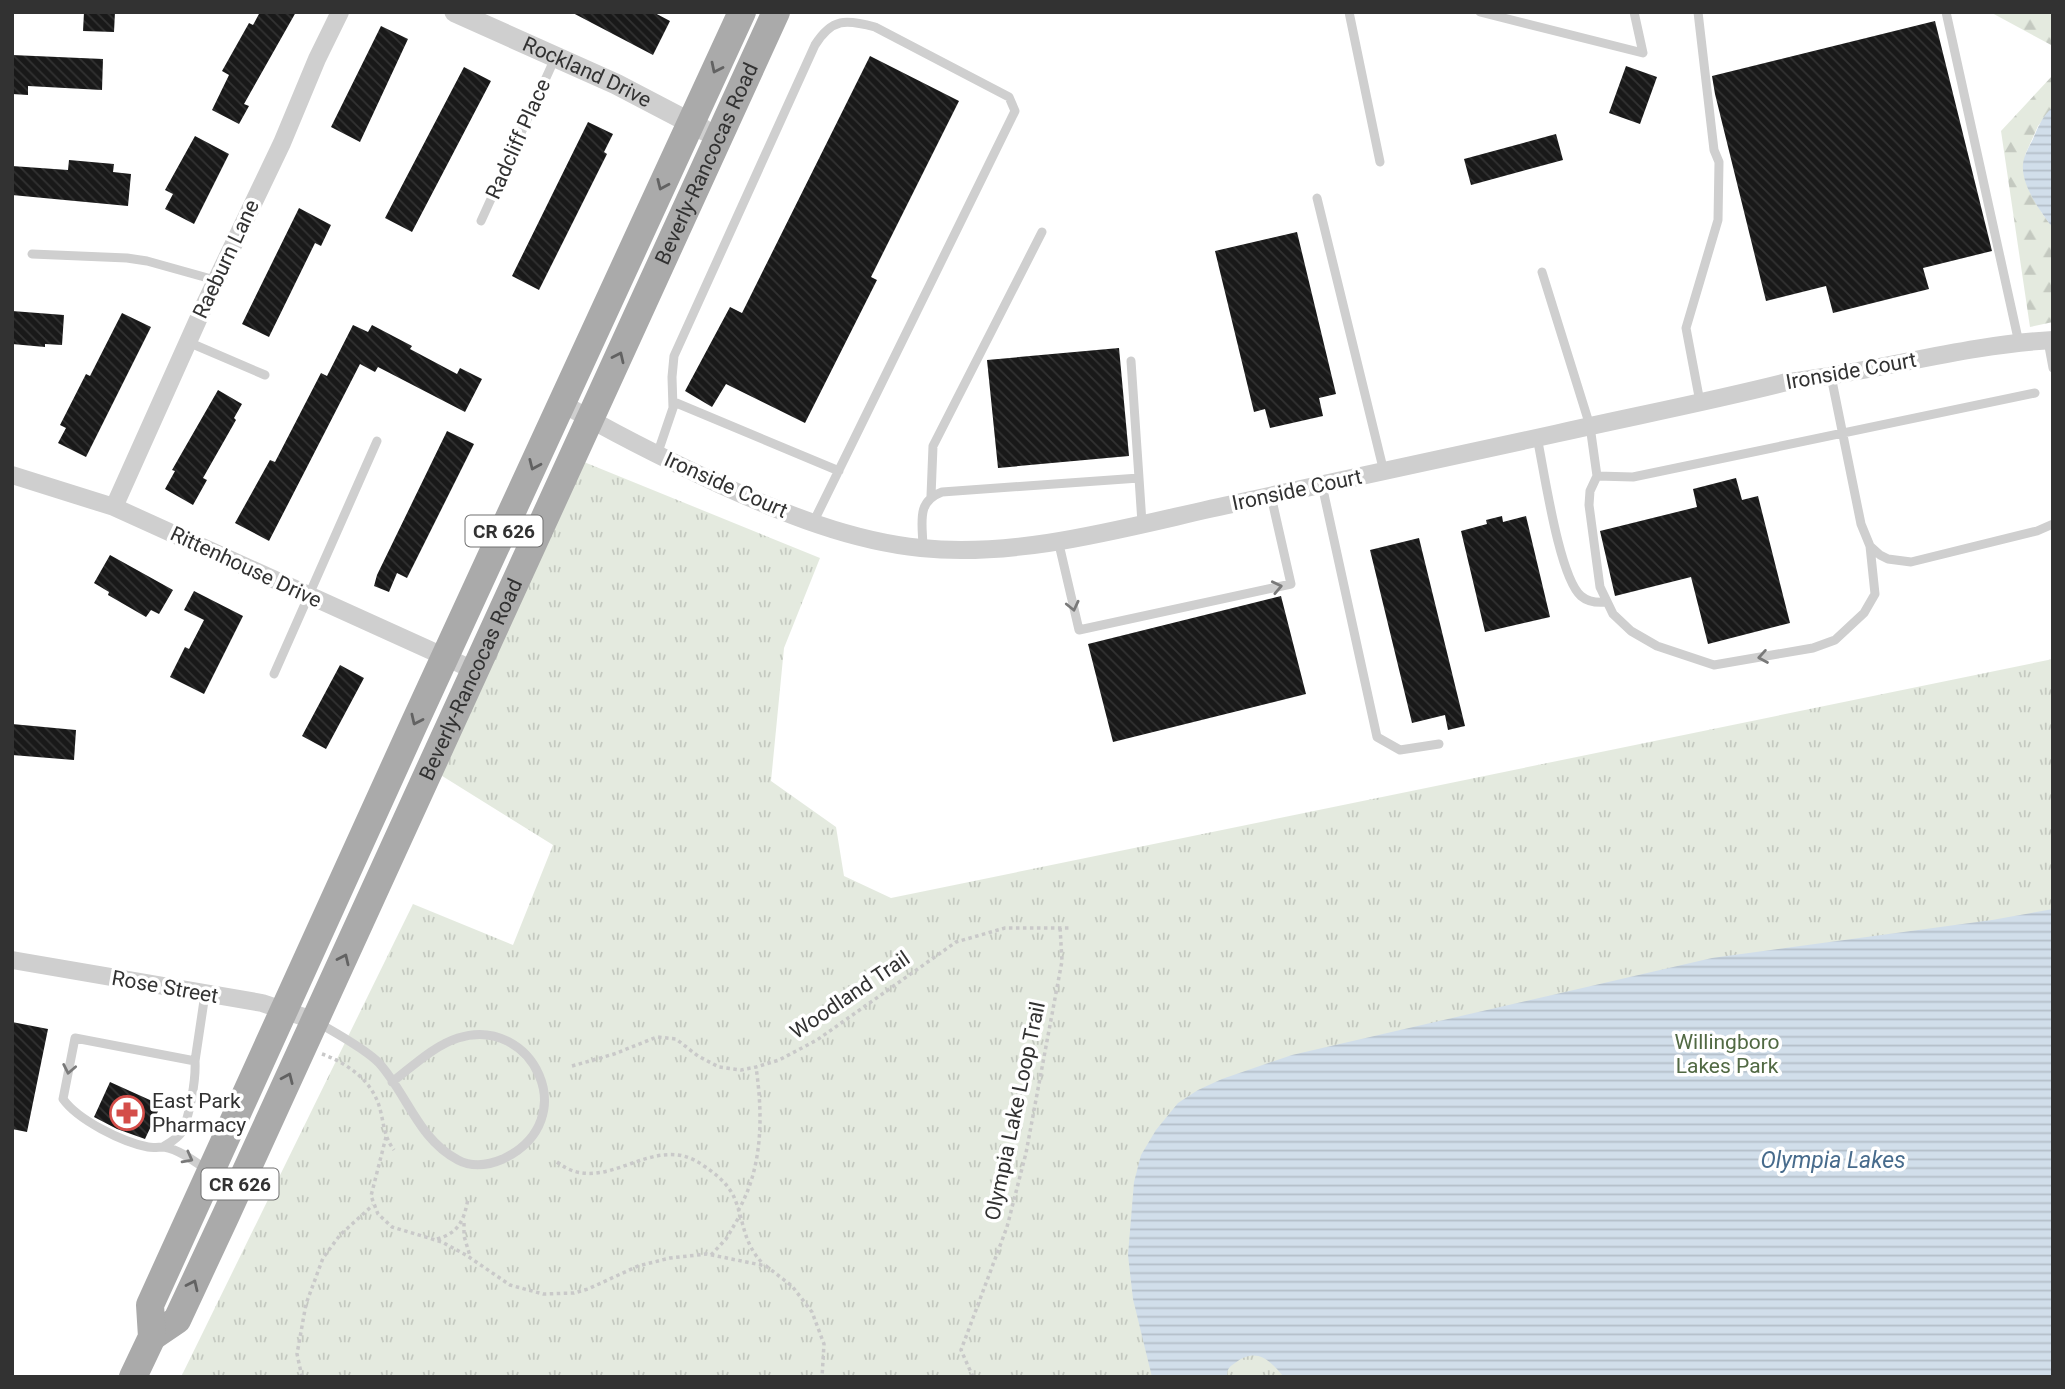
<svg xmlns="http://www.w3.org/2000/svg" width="2065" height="1389" viewBox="0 0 2065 1389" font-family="Roboto,sans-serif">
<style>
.forest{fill:url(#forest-firs)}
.park{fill:url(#park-tufts)}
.water{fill:url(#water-rules)}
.building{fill:url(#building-back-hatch)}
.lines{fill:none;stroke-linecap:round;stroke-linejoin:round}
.path{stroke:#c9c9c9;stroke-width:3.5;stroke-dasharray:3.5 3.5;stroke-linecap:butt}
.service{stroke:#cfcfcf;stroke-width:9}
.minor{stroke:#cfcfcf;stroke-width:18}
.tertiary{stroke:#cfcfcf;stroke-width:21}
.primary{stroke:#aaa;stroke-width:28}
.oneway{stroke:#626262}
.oneway2{stroke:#797979}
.labels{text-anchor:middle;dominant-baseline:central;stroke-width:7;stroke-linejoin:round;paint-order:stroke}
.shield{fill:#fff;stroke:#707070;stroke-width:2}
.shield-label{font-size:19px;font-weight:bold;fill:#323232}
.street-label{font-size:21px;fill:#323232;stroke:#fff}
.park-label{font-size:21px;fill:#516943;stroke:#fff}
.poi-label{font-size:21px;fill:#323232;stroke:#fff;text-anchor:start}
.water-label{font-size:23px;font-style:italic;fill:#476b8c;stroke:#fff}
</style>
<defs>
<pattern id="forest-firs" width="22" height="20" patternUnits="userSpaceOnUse" patternTransform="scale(1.75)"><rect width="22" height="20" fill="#e4eadf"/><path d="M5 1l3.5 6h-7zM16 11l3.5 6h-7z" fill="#c4c9c0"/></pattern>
<pattern id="park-tufts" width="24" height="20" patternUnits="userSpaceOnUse" patternTransform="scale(1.75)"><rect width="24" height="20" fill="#e4eadf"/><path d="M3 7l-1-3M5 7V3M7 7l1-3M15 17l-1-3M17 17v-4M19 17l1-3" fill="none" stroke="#c4c9c0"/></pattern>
<pattern id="water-rules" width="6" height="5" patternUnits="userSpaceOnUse" patternTransform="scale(1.75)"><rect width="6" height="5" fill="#d1deea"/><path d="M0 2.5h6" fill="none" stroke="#b4bfc9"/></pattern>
<pattern id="building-back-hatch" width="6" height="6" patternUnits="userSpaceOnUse" patternTransform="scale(1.75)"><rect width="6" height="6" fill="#191919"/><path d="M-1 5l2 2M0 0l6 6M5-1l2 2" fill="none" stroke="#323232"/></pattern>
</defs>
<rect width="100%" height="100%" fill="#fff"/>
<path class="forest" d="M1992 12H2053V46L1992 13Z
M2053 75V107L2038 126 2025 155 2026 182 2042 213 2053 228V322L2030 327 2001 131Z"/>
<path class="park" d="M584 462 820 558 784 648 771 781 836 827 844 876 891 898 2053 659V1377H181L413 904 513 945 553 845 439 774Z"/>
<path class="water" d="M2053 107V228C2041 212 2021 186 2023 164 2024 155 2029 147 2033 139 2038 127 2043 115 2053 107Z
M2053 909V1377H1284C1269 1359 1256 1347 1235 1363 1229 1367 1227 1369 1227 1377H1152L1133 1299 1128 1255 1134 1182 1141 1155 1156 1130 1178 1103 1198 1090 1222 1079 1292 1055 1712 958 1992 920Z"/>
<path class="building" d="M84 12H115L114 32 83 31Z
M260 12H296L244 104 249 106 239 124 212 110 229 75 222 71 249 23 253 25Z
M571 12H653L670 21 653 55Z
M1935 21 1992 251 1923 268 1929 289 1833 313 1826 286 1766 301 1715 94 1712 76Z
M381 26 408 39 360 142 331 127Z
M12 55 103 59 102 90 28 86V95L12 94Z
M870 56 959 101 871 277 877 280 805 423 726 384 712 407 685 391 730 307 742 313Z
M1626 66 1657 77 1640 124 1609 113Z
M464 67 491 81 412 232 385 218Z
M588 122 613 134 604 152 607 154 539 290 512 276Z
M1556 134 1563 160 1471 185 1464 159Z
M195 136 229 154 194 224 165 209 173 194 165 190Z
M69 160 114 164 113 172 131 174 128 206 12 195V166L68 170Z
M299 208 331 225 321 246 315 243 269 337 242 324Z
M1297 232 1336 394 1319 398 1323 416 1270 428 1265 409 1254 412 1215 251Z
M12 311 64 315 62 345 45 344V347L12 344Z
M122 313 151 327 86 457 58 443 66 428 60 425 86 374 90 376Z
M353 325 368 332 372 325 412 346 410 349 457 374 460 368 482 379 465 412 378 367 375 372 360 364 269 541 235 523 270 460 275 462 321 373 327 376Z
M1119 348 1129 456 998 468 987 360Z
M218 390 242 404 234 418 236 420 203 478 207 480 193 505 165 489 175 471 172 470Z
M447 431 474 444 407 578 397 573 389 592 374 586 377 575Z
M1736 478 1742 500 1758 496 1790 623 1708 644 1691 577 1615 596 1600 531 1697 507 1693 489Z
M1502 516 1503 522 1526 516 1550 617 1485 632 1461 531 1487 524 1486 520Z
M1419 538 1465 726 1448 730 1445 715 1412 723 1370 550Z
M110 555 173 590 159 614 151 610 146 617 108 595 109 592 94 583Z
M194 591 243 616 204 694 170 677 185 647 189 649 204 620 184 610Z
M1281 596 1306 694 1113 742 1088 644Z
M340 665 364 678 326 749 302 736Z
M12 724 76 730 74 760 12 755Z
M12 1022 48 1029 27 1132 12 1129Z
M110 1082 161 1105 145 1139 117 1129 94 1117Z"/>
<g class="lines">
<path class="path" d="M322 1054C347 1063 373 1081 380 1109 384 1124 384 1137 394 1150
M572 1066 614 1054 657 1037 676 1039 698 1056 719 1067 741 1070 756 1067 779 1060 817 1040 956 942 1005 928H1071
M386 1137 371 1196 378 1214 392 1227 442 1242 466 1255 510 1285 543 1294 574 1293 588 1289 638 1266 670 1258 707 1254 766 1266 792 1286 812 1312 824 1344 822 1377
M557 1162C606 1200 653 1128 704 1166 716 1174 728 1184 734 1197 745 1223 742 1242 764 1265
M738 1211C763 1167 763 1116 756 1067
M464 1223V1236L470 1256
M437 1239C459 1233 464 1220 468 1199
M711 1255 726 1239 739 1217
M302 1377 297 1354 306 1304 323 1258 340 1235 373 1205
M973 1377 961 1350 1007 1227 1026 1153 1062 961 1060 927"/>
<path class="service" d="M1349 12 1380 162
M1480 12 1643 53 1634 12
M1698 12 1714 150 1719 162 1718 220 1686 328 1700 402
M1946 12 2019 343
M1317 198 1384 472
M481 221 555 58
M32 254 127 258 147 261 215 280
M1542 272 1590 426 1597 476 1590 491 1589 505 1600 587 1613 614 1631 631 1657 646 1714 665 1813 648 1835 640 1864 613 1875 594 1870 546
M2048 341 2053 368
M188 342 265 375
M1131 361 1139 478
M1831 376 1861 524 1870 546 1880 555 1888 559 1911 562 2037 531 2053 524
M674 402 839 471
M1537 437C1544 470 1559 577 1581 596 1588 602 1598 603 1607 602
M657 455 673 408 672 377 674 356 815 45C832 18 846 19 875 27L1009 97 1015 111 813 523
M1597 476 1633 477 2035 393
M1322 485 1377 737 1400 750 1439 744
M931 496 933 446 1042 232
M1058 540 1079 630 1291 584 1271 496
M923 549C923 524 915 502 942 492L1139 478 1142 523
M274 674 377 441
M317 1022C334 1032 366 1049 379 1063 407 1094 418 1139 458 1160 473 1168 489 1165 503 1159 585 1120 532 1014 458 1038 433 1046 412 1067 392 1082
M195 1061 75 1038 63 1099C78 1120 122 1142 148 1147 153 1148 159 1147 164 1147 180 1150 194 1161 207 1170
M163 1147C169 1143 177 1139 181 1133 190 1117 196 1079 195 1061L205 994"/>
<path class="minor" d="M562 403C613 433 667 460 721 485 785 514 851 541 921 548 1024 559 1137 524 1237 503 1341 481 1445 458 1550 435 1629 417 1708 402 1787 382 1876 372 1963 345 2053 340
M12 475 114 507 476 671
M114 507 205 304 282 143 317 59 340 12
M12 960 262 1003 316 1021"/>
<path class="tertiary" id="s1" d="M455 12 616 84 704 130"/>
<g class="primary">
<path id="s2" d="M152 1337 177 1320 226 1215 776 12"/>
<path d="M133 1377 152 1337 150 1305 414 724 742 12"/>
</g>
</g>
<defs><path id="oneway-chevron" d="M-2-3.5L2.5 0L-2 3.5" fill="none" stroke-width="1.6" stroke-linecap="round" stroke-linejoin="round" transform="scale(1.75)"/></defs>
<g class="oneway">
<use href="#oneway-chevron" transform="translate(716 68) rotate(116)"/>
<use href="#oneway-chevron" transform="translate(662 185) rotate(114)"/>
<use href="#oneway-chevron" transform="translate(619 357) rotate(-65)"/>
<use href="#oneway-chevron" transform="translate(534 465) rotate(114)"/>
<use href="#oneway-chevron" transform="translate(416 720) rotate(115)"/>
<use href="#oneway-chevron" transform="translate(344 959) rotate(-65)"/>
<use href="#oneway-chevron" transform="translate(288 1078) rotate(-66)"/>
<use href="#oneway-chevron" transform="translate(193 1285) rotate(-65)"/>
</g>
<g class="oneway2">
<use href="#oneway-chevron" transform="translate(1277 587) rotate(-12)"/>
<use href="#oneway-chevron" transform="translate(1073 606) rotate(77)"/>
<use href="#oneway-chevron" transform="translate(1763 657) rotate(170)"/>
<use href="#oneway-chevron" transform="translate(69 1069) rotate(101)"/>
<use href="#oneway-chevron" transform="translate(188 1158) rotate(28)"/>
</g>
<defs>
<g id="pharmacy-ring" transform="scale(1.75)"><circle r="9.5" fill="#fff" stroke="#d44d49" stroke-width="1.5"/><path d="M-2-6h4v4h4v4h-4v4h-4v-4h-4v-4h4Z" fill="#d44d49"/></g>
</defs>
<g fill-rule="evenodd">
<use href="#pharmacy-ring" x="127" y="1113"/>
</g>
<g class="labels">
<g class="shield">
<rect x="465.5" y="515.5" width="77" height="31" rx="5"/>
<rect x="201.5" y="1168.5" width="77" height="31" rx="5"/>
</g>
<g class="shield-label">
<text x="504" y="531">CR 626</text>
<text x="240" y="1184">CR 626</text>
</g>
<g class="street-label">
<text stroke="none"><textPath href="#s1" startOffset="145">Rockland Drive</textPath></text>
<text transform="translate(518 139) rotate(-66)">Radcliff Place</text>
<text stroke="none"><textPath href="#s2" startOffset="1302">Beverly-Rancocas Road</textPath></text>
<text transform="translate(226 259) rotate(-65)">Raeburn Lane</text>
<text transform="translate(1851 371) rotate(-10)">Ironside Court</text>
<text transform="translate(726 485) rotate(24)">Ironside Court</text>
<text transform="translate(1297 490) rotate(-12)">Ironside Court</text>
<text transform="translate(246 567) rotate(25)">Rittenhouse Drive</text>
<text stroke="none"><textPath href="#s2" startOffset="735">Beverly-Rancocas Road</textPath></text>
<text transform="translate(165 987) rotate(10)">Rose Street</text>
<text transform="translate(850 995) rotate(-34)">Woodland Trail</text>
<text transform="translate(1015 1111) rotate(-78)">Olympia Lake Loop Trail</text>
</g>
<g class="park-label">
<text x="1727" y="1042">Willingboro<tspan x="1727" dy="24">Lakes Park</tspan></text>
</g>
<g class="poi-label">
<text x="152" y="1101">East Park<tspan x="152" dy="24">Pharmacy</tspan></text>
</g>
<g class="water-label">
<text x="1833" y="1160">Olympia Lakes</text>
</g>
</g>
<rect width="2065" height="1389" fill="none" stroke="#323232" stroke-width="28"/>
</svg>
